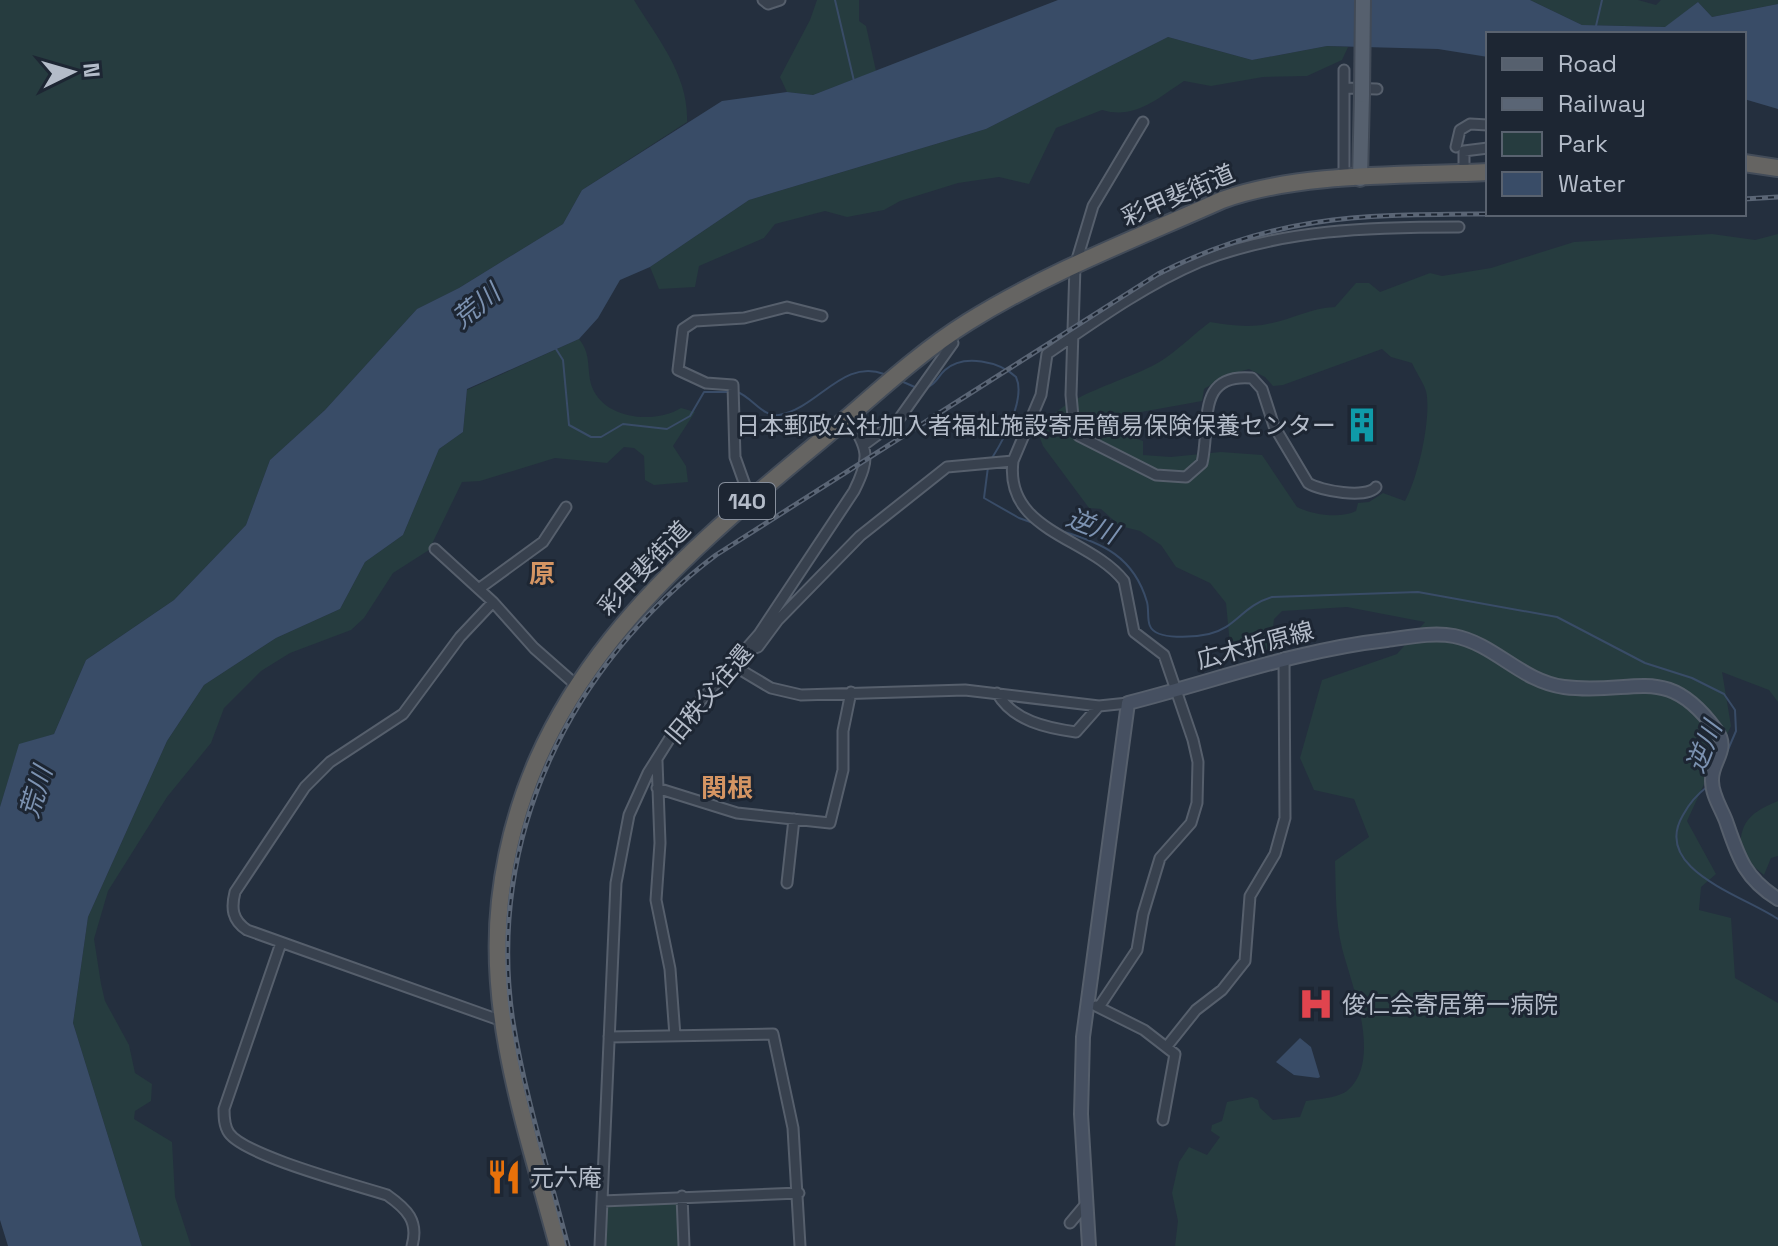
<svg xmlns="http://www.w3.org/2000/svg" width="1778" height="1246" viewBox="0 0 1778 1246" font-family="'Space Grotesk','Noto Sans JP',sans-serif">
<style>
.green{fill:#263c3f;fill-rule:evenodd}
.water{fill:#394c67}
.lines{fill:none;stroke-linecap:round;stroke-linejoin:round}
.stream{stroke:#394c67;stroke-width:2}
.minor-casing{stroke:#565f6c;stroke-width:13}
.secondary-casing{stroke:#565f6c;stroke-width:16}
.primary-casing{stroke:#414a57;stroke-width:18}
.trunk-casing{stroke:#434c59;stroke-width:20}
.minor{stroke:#38414e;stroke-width:9}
.secondary{stroke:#465061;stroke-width:12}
.primary{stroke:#56606e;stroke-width:14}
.trunk{stroke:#656462;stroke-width:16}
.rail-casing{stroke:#5a6575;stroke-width:5}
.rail{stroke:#1d2633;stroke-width:2;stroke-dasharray:6;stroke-linecap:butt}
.primary-bridge-casing{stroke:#414a57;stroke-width:18;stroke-linecap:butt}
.primary-bridge{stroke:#56606e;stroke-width:14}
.labels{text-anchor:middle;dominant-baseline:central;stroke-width:6;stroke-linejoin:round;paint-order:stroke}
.shield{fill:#1d2633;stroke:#878f9c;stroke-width:2}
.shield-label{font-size:22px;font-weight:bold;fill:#b4bcc9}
.street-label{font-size:24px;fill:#b4bcc9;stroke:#1d2633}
.poi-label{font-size:24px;fill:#b4bcc9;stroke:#1d2633;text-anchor:start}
.water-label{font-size:26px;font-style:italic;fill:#7c92b1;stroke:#1d2633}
.neighbourhood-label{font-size:26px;font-weight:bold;fill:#d59563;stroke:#1d2633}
</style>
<rect width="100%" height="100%" fill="#242f3e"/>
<path class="green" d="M0 0H634C657 38 689 75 687 122L582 190 563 224 459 288 417 309 325 410 270 460 246 525 174 600 86 660 54 734 19 745 0 807Z
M817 0H859V21L866 26 876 71 813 95 787 92 780 77 810 20Z
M1530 0H1638L1656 5 1661 0H1778V4L1712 17 1698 2 1666 27 1582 25Z
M1168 37 1252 60 1327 46 1348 47 1342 60 1307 76 1263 77 1211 86 1184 81C1158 98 1135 120 1102 110L1056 128 1029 184 999 177 958 183 900 201 884 210 847 217 825 211 775 224 764 238 699 266 695 287 659 289 650 267 749 200 986 129Z
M1712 234 1755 240 1778 234V702L1769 690 1722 672 1731 726 1687 821 1716 874 1701 887 1699 910 1731 918 1735 978 1778 1003V1246H1175L1178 1221 1172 1193 1179 1162 1189 1147 1207 1155 1220 1137 1211 1131 1212 1125 1222 1121 1227 1102 1252 1097 1258 1100 1260 1108 1273 1120 1300 1117 1306 1101C1318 1099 1339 1098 1348 1090 1383 1059 1351 984 1342 948 1335 920 1336 889 1335 861L1369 837 1354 799 1314 790 1300 758 1322 680 1397 654 1425 622 1347 607 1282 611 1274 619 1270 649 1263 652 1230 645 1226 603 1210 583 1176 567 1161 545 1140 531 1120 526 1101 509 1089 508 1043 446 1038 433C1059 394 1125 383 1161 361 1178 350 1194 334 1210 322 1229 325 1248 328 1267 324 1291 320 1310 308 1335 307L1356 283H1369L1380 292 1430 273 1442 276 1491 268 1574 242ZM1382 349 1391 357 1412 363C1416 372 1423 382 1426 391 1432 417 1418 478 1405 501L1383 493 1369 502 1358 503 1356 511C1340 519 1313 515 1297 507L1262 455 1221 452 1171 457 1143 455V441L1107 429 1119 416 1202 401 1204 389 1227 375 1249 369 1265 377 1273 386 1283 385Z
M579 339C592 355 586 369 592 387 605 420 655 424 681 408L695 412 673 446 686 466 688 482 654 485 645 480 644 456 634 448 624 447 607 463 555 458 480 481 462 482 429 550 393 573 364 618 351 630 290 653 261 671 224 708 211 743 167 797 108 891 94 939 101 984 105 1001 129 1045 135 1073 152 1084 151 1101 135 1111 134 1119 172 1142 175 1197 191 1246H142L73 1023 88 917 167 741 204 685 276 638 340 609 365 562 403 535 439 449 463 432 467 390Z
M1778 801V856L1771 858 1764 875 1741 856C1738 823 1749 813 1778 801Z
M680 1199 682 1246H603L606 1203Z"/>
<path class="water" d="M1058 0H1530L1582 25 1665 27 1698 2 1712 17 1778 4V109L1744 99V34H1488V57L1438 49 1327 46 1252 60 1168 37 986 129 749 200 650 267 620 280 598 318 579 339 467 389 463 432 439 449 403 535 365 562 340 609 276 638 204 685 167 741 88 917 73 1023 142 1246H8L0 1220V807L19 744 54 734 86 660 174 600 246 525 270 460 325 410 417 309 459 288 563 224 582 190 722 101 787 92 813 95Z
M1300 1038 1311 1047 1320 1077 1318 1078 1294 1075 1276 1062Z"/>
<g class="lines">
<path class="stream" d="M835 0 854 81
M1596 26 1602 0
M556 349 563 360 569 425 591 437H601L623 424 667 429 690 416 704 392H730
M901 381 917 388
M928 387C937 383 938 376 945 370 964 353 1000 362 1016 377 1026 398 1004 439 992 458
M737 392C751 396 763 418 779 415 818 408 843 358 884 374
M988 467 984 498 1019 518 1036 524
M1061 531C1103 543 1134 557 1147 602 1149 609 1147 620 1150 626 1156 641 1196 637 1209 634 1236 628 1242 606 1272 597L1418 592 1557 617 1645 663 1692 678 1724 694 1735 710 1736 731 1721 766
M1707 787C1696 795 1689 804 1683 815 1651 869 1742 895 1778 919"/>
<g class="minor-casing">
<path id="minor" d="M763 0 768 4 780 0
M1344 88 1377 89
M1143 122 1093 206 1075 266 1071 395 1074 428 1079 436 1156 475 1186 477 1202 463C1211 424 1195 373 1252 378L1262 389 1274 426 1308 483C1320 491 1367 499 1376 487
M1456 147 1460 130 1470 124 1488 125
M1464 173V151L1488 148
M1344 180V70
M865 444 899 419 953 343
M1013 461C1004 532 1090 537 1124 581L1134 632 1164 655 1193 740 1198 762 1197 803 1191 823 1160 858 1143 914 1137 950 1099 1007
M750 499 735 457 733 385 706 383 678 370 683 329 695 321 744 318 787 307 822 316
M435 549 493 602
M480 588 543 542 566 507
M747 651 758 647 778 620 860 536 947 467 1013 461 1041 395 1047 354C1095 321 1145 285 1199 262 1282 229 1371 227 1459 227
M734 666 771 688 801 695 965 690 1099 706 1128 703
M997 693C1013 721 1047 728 1076 732L1099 706
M657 761 660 843 656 900 670 969 675 1036
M657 788 737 813 830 823 843 770V731L851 692
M787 883 794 819
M281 943 224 1109C224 1117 224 1126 229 1133 245 1156 356 1185 387 1195 407 1209 419 1221 412 1246
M1096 1006 1144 1030 1175 1054 1163 1120
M502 1021 247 930C232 920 231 908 235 892L305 787 330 762 403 714 460 637 493 602 534 648 576 685
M609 1037 773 1034 793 1128 800 1246
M1168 1045 1196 1010 1222 990 1245 961 1250 896 1275 854 1285 818 1284 658
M682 1196 684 1246
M602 1201 799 1193
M1070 1223 1086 1204
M600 1246 616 883 629 815 648 773 675 730 759 634 854 491C871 457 868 449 848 418"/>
</g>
<g class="secondary-casing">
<path id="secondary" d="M1089 1246 1081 1114 1083 1037 1128 703C1215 681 1297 650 1387 640 1409 637 1433 632 1454 636 1495 644 1522 682 1564 687 1635 696 1666 661 1716 730 1731 750 1711 761 1712 781 1712 795 1721 808 1726 821 1738 856 1744 878 1778 899"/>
</g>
<g class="primary-casing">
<path id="primary" d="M1360 179 1362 95"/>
</g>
<g class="trunk-casing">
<path id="trunk" d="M1744 163 1778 168
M558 1246C528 1133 487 1019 500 901 523 691 667 567 820 441 868 401 915 355 968 322 1048 272 1137 238 1222 200 1299 172 1406 176 1488 172"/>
</g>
<use href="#minor" class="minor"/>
<use href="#secondary" class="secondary"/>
<use href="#primary" class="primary"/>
<use href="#trunk" class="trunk"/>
<g class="rail-casing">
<path id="rail" d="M1744 199 1778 197
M568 1246C549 1172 525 1097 513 1022 485 837 571 664 716 555L1158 274C1279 213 1362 215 1493 214"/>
</g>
<use href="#rail" class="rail"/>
<g class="primary-bridge-casing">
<path id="primary-bridge" d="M1362 95 1363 0"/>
</g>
<use href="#primary-bridge" class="primary-bridge"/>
</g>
<defs>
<g id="building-bare" transform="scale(2.76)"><path d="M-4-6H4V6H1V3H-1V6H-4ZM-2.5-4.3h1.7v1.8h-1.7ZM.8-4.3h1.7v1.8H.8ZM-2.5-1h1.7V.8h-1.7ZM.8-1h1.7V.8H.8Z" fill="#0f9aa8" stroke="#1d2633" stroke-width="2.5" paint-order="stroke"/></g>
<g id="hospital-bare" transform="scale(2.76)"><path d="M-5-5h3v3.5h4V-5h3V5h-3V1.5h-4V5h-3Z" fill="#e0444e" stroke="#1d2633" stroke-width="2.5" paint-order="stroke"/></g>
<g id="restaurant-bare" transform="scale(2.76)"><path d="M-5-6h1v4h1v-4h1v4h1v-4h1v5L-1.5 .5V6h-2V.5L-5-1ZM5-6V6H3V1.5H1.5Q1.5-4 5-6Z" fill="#e8710a" stroke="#1d2633" stroke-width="2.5" paint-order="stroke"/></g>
</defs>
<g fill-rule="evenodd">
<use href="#building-bare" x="1362" y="425"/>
<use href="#hospital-bare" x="1316" y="1004"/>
<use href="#restaurant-bare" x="504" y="1177"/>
</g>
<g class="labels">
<rect class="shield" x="719" y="483" width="56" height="36" rx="6"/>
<g class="shield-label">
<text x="747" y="501">140</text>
</g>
<g class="street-label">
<text transform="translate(1178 195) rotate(-23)">彩甲斐街道</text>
<text transform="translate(644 568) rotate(-46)">彩甲斐街道</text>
<text transform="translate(1255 645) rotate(-15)">広木折原線</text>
<text transform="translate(709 694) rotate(-50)">旧秩父往還</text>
</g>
<g class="poi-label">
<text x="1336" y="425" text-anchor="end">日本郵政公社加入者福祉施設寄居簡易保険保養センター</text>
<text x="1342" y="1004">俊仁会寄居第一病院</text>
<text x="530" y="1177">元六庵</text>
</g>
<g class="water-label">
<text transform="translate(476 306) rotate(-39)">荒川</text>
<text transform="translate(1092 526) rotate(22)">逆川</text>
<text transform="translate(1704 747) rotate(-68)">逆川</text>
<text transform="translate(36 792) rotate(-73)">荒川</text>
</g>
<g class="neighbourhood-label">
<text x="542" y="574">原</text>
<text x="727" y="788">関根</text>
</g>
</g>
<rect x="1486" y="32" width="260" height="184" fill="#1d2633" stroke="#59626f" stroke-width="2"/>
<rect x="1502" y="58" width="40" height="12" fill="#56606e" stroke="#59626f" stroke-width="2"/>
<text x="1558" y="72" font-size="24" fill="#b4bcc9">Road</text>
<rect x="1502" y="98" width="40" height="12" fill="#5a6575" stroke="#59626f" stroke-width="2"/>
<text x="1558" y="112" font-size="24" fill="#b4bcc9">Railway</text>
<rect x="1502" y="132" width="40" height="24" fill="#263c3f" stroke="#59626f" stroke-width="2"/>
<text x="1558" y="152" font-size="24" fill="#b4bcc9">Park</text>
<rect x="1502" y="172" width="40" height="24" fill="#394c67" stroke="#59626f" stroke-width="2"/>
<text x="1558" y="192" font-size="24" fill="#b4bcc9">Water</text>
<g transform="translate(72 72) rotate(85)" stroke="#1d2633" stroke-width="6" paint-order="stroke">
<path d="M0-6L14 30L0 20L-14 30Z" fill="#b4bcc9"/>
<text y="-12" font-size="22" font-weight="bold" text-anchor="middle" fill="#b4bcc9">N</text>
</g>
</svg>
